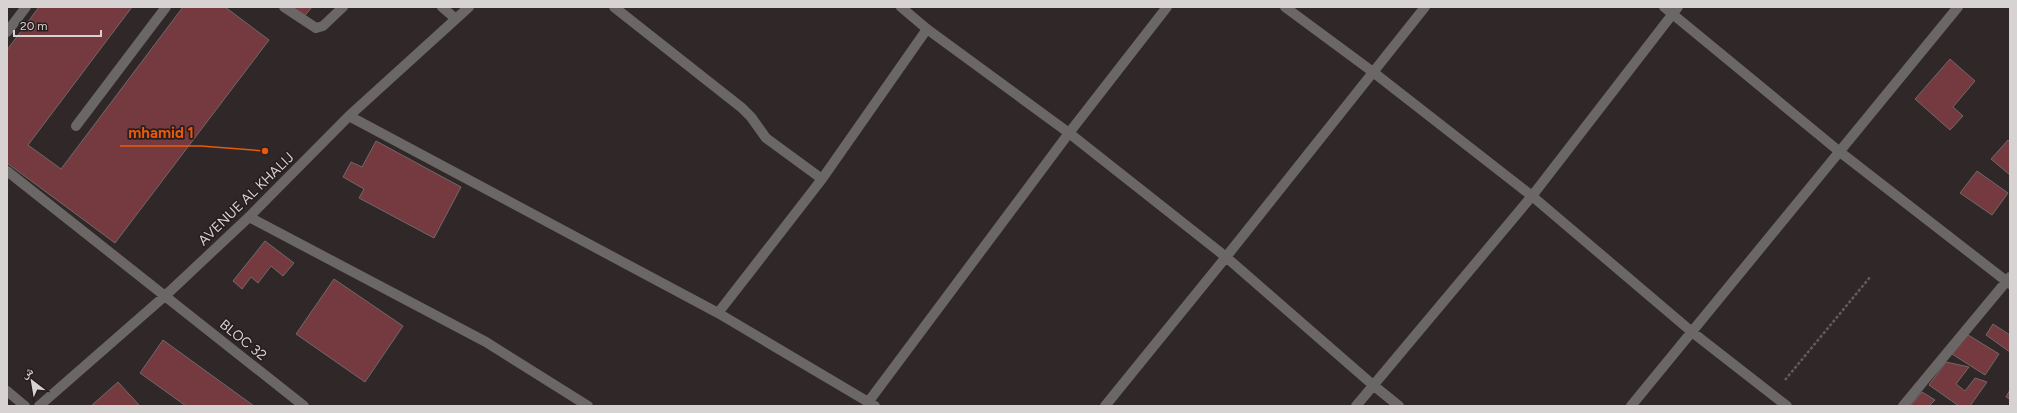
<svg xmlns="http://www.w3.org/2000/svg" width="2017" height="413" viewBox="0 0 2017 413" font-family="Figtree,'Noto Naskh Arabic',sans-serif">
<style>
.building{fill:#743a3f;stroke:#716868}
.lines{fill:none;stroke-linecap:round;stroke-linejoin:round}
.path{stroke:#635c5c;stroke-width:2.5;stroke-dasharray:3 2;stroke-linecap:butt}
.minor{stroke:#6b6767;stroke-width:10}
.labels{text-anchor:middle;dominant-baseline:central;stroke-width:3.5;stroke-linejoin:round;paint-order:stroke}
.street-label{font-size:14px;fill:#d8d3d3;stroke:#261e1f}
.leader{fill:none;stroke:#e8590c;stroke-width:1.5}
.callout-dot{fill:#e8590c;stroke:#261e1f;stroke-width:1.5}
.callout-label{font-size:15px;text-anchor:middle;font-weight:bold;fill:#e8590c;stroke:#261e1f;stroke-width:3.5;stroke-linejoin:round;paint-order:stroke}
</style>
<rect width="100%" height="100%" fill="#302828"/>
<path class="building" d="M39 7H132L28 145 61 169 183 7H225L269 40 115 243 7 163V50Z
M285 7H312L302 19Z
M1950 59 1975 81 1953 107 1963 116 1950 130 1915 99Z
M2008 140 2010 142V175L1991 159Z
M376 141 461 187 434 238 359 198 364 189 343 177 351 162 362 167Z
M1977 171 2008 193 1992 215 1960 193Z
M265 241 294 263 283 276 271 266 258 283 251 277 242 289 233 281Z
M334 279 403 326 365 382 296 334Z
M1993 324 2010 335V352L1986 335Z
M1965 333 1999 354 1985 375 1952 354Z
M163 340 254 406H186L140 373Z
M1946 362 1969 367 1956 384 1965 391 1975 378 1987 382 1970 406H1959L1929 385Z
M118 382 140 406H91Z
M2010 390V399L2006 397Z
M1922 392 1935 400 1929 406H1910Z"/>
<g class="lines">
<path class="path" d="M1785 380 1871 276"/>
<path class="minor" d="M284 7 316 28 323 26 343 7
M442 7 456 19
M614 7 742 108 751 117 766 138 822 179
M901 7 927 29 1069 133 1226 257 1373 385 1399 406
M1285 7 1373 72 1532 196 1692 332 1787 406
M1664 7 1840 152 2010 284
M7 32 26 7
M349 116 718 313 875 406
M76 126 166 7
M7 171 304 406
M249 217 486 342 588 406
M718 313 822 179 927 29
M7 391 25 406
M869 401 1069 133 1167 7
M39 406 166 295 249 217 349 116 469 7
M1105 406 1226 257 1425 7
M1356 406 1532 196 1678 7
M1631 406 1958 7
M1903 406 2010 277"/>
</g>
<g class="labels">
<g class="street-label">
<text transform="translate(246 199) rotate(-44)">AVENUE AL KHALIJ</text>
<text transform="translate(243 340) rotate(39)">BLOC 32</text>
</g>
</g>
<path class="leader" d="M265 151L201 146H120"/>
<circle class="callout-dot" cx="265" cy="151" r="4"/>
<g class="callout-label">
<text x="161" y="138">mhamid 1</text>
</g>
<rect width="2017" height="413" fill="none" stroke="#d8d3d3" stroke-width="16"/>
<g transform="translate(32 381) rotate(329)" stroke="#261e1f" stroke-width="3" paint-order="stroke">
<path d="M0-3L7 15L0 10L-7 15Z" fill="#d8d3d3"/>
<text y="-6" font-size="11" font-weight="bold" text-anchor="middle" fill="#d8d3d3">ش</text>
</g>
<path d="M14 30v6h87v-6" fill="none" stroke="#d8d3d3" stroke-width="2"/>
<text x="20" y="30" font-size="12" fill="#d8d3d3" stroke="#261e1f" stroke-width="3" paint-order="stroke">20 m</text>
</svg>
